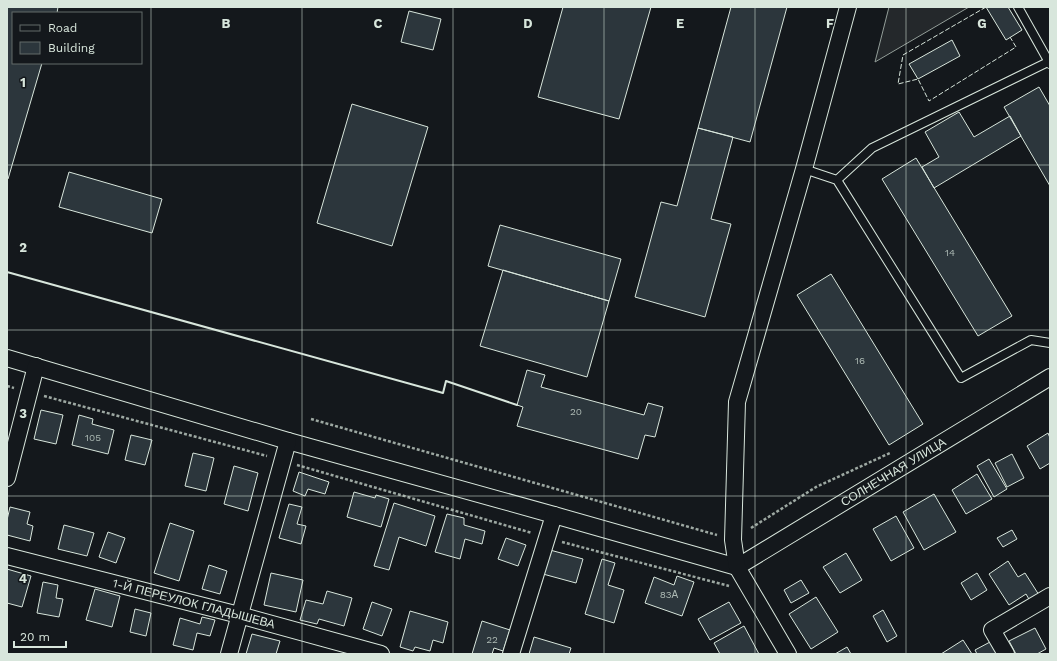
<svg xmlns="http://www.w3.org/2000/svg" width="1057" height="661" viewBox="0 0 1057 661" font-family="'Work Sans',sans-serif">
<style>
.parking{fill:#24282b;stroke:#939e99}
.building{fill:#2c363c;stroke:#d8e6dc}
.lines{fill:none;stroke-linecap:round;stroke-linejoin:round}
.lane-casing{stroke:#d8e6dc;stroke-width:10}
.street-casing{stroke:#d8e6dc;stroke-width:18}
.path{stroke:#9da8a2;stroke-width:2.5;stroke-dasharray:3 2;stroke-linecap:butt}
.lane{stroke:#14181c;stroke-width:8}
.street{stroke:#14181c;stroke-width:16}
.fence{stroke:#d8e6dc;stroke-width:1;stroke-dasharray:5 2;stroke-linecap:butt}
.wall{stroke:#d8e6dc;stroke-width:2}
.grid{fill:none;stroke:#d8e6dc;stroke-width:1;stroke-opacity:0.55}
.labels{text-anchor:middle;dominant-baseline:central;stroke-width:3;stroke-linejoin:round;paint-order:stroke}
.number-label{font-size:10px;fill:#adbab4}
.street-label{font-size:12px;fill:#d8e6dc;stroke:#14181c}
.grid-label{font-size:13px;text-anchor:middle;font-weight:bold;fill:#d8e6dc;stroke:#14181c;stroke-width:3;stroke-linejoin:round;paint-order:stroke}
</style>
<rect width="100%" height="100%" fill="#14181c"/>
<path class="parking" d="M889 7H969L875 62Z"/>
<path class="building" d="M7 7H58L57 13H13V63H42L8 179H7Z
M563 7H651L619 119 538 97Z
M731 7H787L750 142 698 128Z
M986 7H1008L1022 30 1006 40Z
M409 11 441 19 433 50 401 42Z
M952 40 960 56 918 79 909 64Z
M1039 87 1050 106V186L1004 107Z
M352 104 428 127 392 246 317 223Z
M959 112 974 137 1010 116 1021 136 934 188 922 167 939 157 925 132Z
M698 128 733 137 711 219 731 224 705 317 635 297 661 202 677 206Z
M916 158 1012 316 978 336 882 179Z
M69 172 162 199 152 233 59 207Z
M500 225 621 259 609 301 488 266Z
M503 270 609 301 587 377 480 346Z
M831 274 923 424 889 445 797 295Z
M527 370 545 375 541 387 644 415 648 403 663 407 655 437 645 435 638 459 517 426 523 407 517 405Z
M41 410 63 415 56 444 34 439Z
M79 415 93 419 92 424 114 430 108 454 72 445Z
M1048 433 1050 438V463L1040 469 1027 446Z
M131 435 152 440 145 465 125 460Z
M193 453 214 458 206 491 185 486Z
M1012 454 1024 478 1007 487 995 463Z
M989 459 1007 489 994 497 977 466Z
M234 466 258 473 248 511 224 504Z
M299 472 329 482 325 494 308 489 305 496 293 491Z
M977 474 992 499 966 514 952 490Z
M354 492 375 498 376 495 389 499 381 527 347 517Z
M934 494 956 532 924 550 903 512Z
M394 503 435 516 426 546 399 537 389 570 374 566Z
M289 504 302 507 297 524 306 526 301 544 279 538Z
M10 507 30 512 27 524 33 526 30 541 7 535V520Z
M447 514 464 518V525L485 531 482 544 465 539 460 559 435 552Z
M896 516 914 548 891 561 873 529Z
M170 523 194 531 179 581 154 573Z
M64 525 94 533 87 556 58 549Z
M1012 530 1017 539 1003 547 997 538Z
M108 532 125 538 116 563 99 557Z
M506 538 526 545 518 566 498 559Z
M550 550 583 559 576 583 543 574Z
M846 553 862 580 840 593 823 567Z
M602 559 615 563 608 585 624 590 614 623 585 614Z
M1008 561 1018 577 1025 573 1039 595 1030 601 1026 594 1009 605 989 574Z
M209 565 227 571 220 594 202 589Z
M7 569 31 576 22 607 7 603Z
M271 573 303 580 296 612 264 605Z
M977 573 987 590 971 600 961 583Z
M677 576 694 582 682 616 645 603 654 577 674 585Z
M801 580 809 593 791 603 784 590Z
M43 582 58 585 56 598 63 599 59 617 37 613Z
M95 589 120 596 112 627 86 620Z
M327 591 352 598 344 626 319 619 317 624 300 620 306 600 323 604Z
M816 597 838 632 811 649 789 614Z
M372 602 392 609 382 636 363 629Z
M729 602 741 623 710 640 698 619Z
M135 609 151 613 146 636 130 632Z
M883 610 897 636 887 642 873 616Z
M410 611 448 622 443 643 433 640 430 651 415 647 413 651 400 647Z
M202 617 215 620 210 636 197 633 193 650 173 645 180 618 200 624Z
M482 621 510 630 503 651 494 648 492 654H472Z
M744 626 759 654H720L714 643Z
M1035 628 1046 649 1037 654H1016L1009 641Z
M252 634 280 641 276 654H246Z
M534 637 571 648 569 654H529Z
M963 640 972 654H941Z
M990 642 997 654H977L975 650Z
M847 647 851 654H835Z"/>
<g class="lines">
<g class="lane-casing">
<path id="lane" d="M1018 7 1050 64
M1050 61 872 148 837 180 961 378 1031 340 1050 343
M804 169 837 180"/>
</g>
<g class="street-casing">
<g id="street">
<path d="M7 358 288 441 554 515 737 567"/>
<path d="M7 478 36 366"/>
<path id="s1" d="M7 556 239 615 381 654"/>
<path id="s2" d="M737 567 1050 377"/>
<path d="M229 654 288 441"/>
<path d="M511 654 554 515"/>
<path d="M788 654 737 567 733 540 737 402 804 169 848 7"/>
<path d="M1006 654 992 630 1050 596"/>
</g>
</g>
<path class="path" d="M7 386 14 388
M44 396 267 456
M311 419 717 535
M297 465 532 533
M751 528 816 487 890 453
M562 542 729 586"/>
<use href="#lane" class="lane"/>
<use href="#street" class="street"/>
<path class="fence" d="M986 7 903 55 898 84 918 79 929 101 1016 47 1010 37"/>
<path class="wall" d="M7 272 443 393 446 381 517 405"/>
</g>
<path class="grid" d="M151 7V654M302 7V654M453 7V654M604 7V654M755 7V654M906 7V654M7 165H1050M7 330H1050M7 496H1050"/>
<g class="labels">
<g class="number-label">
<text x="950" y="252">14</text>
<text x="860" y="360">16</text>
<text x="576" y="411">20</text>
<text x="93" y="437">105</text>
<text x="669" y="594">83А</text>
<text x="492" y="639">22</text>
</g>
<g class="street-label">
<text stroke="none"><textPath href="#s2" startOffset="183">СОЛНЕЧНАЯ УЛИЦА</textPath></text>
<text stroke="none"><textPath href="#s1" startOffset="193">1-Й ПЕРЕУЛОК ГЛАДЫШЕВА</textPath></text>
</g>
</g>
<g class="grid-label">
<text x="226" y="28">B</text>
<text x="378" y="28">C</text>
<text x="528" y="28">D</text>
<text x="680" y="28">E</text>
<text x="830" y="28">F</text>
<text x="982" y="28">G</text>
<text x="23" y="87">1</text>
<text x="23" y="252">2</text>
<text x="23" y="418">3</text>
<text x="23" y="583">4</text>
</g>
<rect width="1057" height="661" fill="none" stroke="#d8e6dc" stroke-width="16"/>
<rect x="12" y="12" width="130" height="52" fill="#14181c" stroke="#626a69"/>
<rect x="20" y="25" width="20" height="6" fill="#14181c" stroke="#626a69"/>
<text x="48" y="32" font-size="12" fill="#d8e6dc">Road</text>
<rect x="20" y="42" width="20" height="12" fill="#2c363c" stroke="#626a69"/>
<text x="48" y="52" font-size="12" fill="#d8e6dc">Building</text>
<path d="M14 641v6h52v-6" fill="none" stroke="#d8e6dc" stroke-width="2"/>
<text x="20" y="641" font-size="12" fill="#d8e6dc" stroke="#14181c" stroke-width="3" paint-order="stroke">20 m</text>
</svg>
